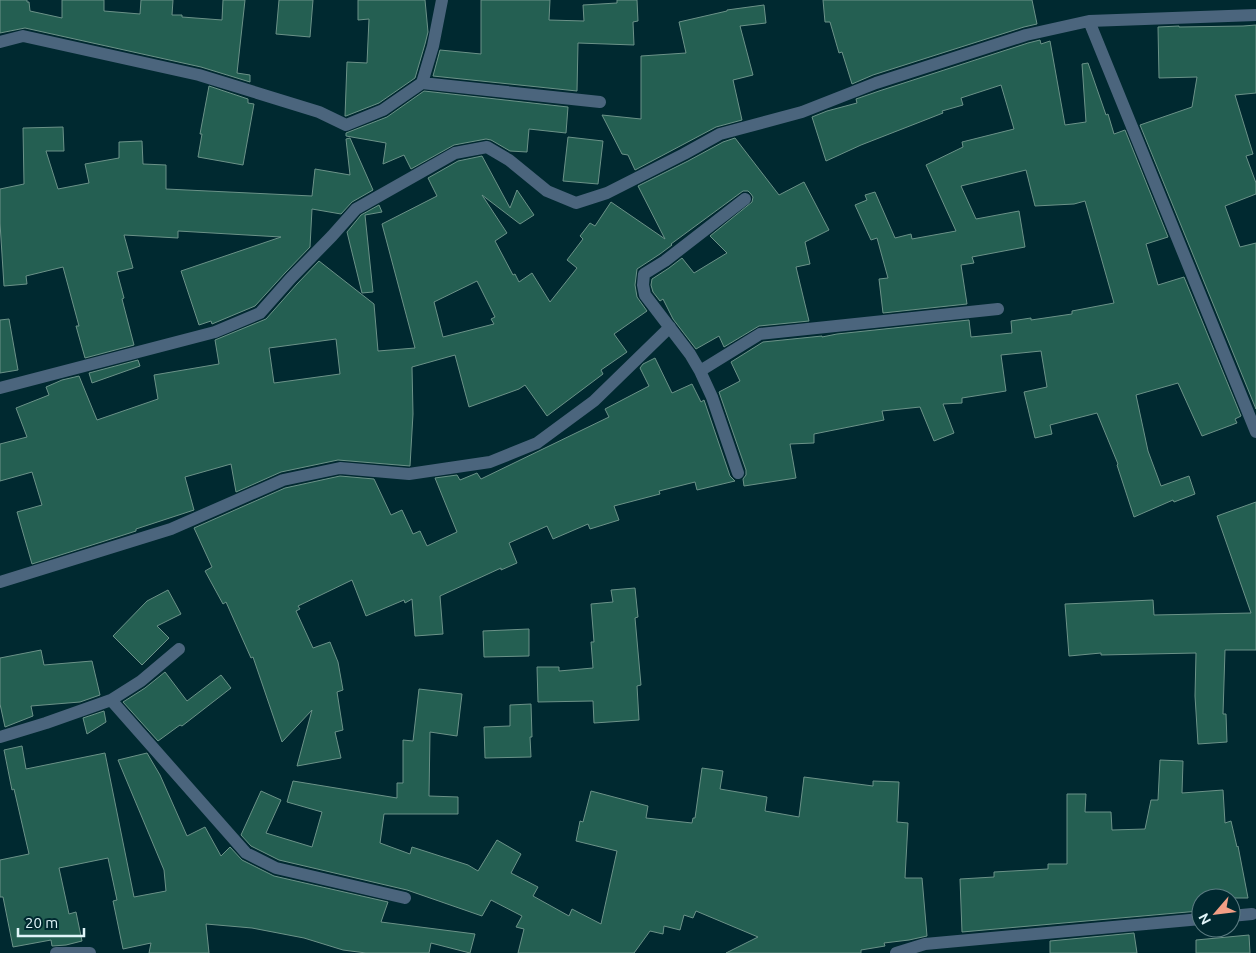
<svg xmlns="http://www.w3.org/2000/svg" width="1256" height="953" viewBox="0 0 1256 953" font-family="Ubuntu,sans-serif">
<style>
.building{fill:#245f52;stroke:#6b9288;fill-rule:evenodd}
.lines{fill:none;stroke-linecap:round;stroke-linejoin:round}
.minor{stroke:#4b657d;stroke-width:12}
</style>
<rect width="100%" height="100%" fill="#002930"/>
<path class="building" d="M0 0H27V2H29L30 11 62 18V0H104V11L140 14 141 0H173L172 15H182V17L222 20 223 0H245L237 73 250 75V82L201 67 25 28 0 33Z
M279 0H313L310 37 276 34Z
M358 0H425L428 32 425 44 415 78 379 103 346 116H345L347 62 367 63 369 19 358 20Z
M481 0H550L549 20 584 21 583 5 617 3V0H637L638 21 633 22 634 45 578 43 577 91 433 76 440 50 481 54Z
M823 0H1032L1037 24 1024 27 873 75 852 84 842 52 839 53 830 22H825Z
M764 5 766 23 740 26 753 75 733 80 742 120 716 127 635 170 628 155 622 154 602 115 641 119V56L686 53 679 22 727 11V10Z
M1256 25V93L1235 95 1253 154 1246 156 1256 183V194L1225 206 1240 247 1256 243V409L1140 125 1192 107 1197 77 1159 78 1158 27 1179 26V27L1243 26Z
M1040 40 1041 44 1050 41 1065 125 1086 122 1082 64 1088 63 1106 115 1108 114 1114 134 1125 130 1168 237 1146 244 1158 285 1184 277 1241 416 1235 419 1237 423 1202 436 1178 383 1136 395 1148 451 1161 486 1189 476 1195 494 1174 502 1173 500 1134 517 1117 465 1118 464 1097 413 1050 425 1052 434 1035 438 1024 392 1047 387 1041 351 1001 355 1006 391 962 398V403L943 404 954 433 934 441 920 407 882 411 884 420 814 434V443L790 444 796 478 744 486 743 479 746 475V470L719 392 740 381 731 362 763 342 822 336V337L837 334 969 320 971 337 1012 333 1011 321 1031 318V320L1072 314V311L1114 303 1085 201 1074 204 1035 206 1026 170 961 186 976 219 1019 211 1025 247 972 257 974 263 961 265 967 304 883 313 879 279 888 278 877 238 871 240 855 205 867 200 865 195 875 192 895 238 911 234 912 239 956 231 926 165 963 147 962 142 1014 129 1001 85 961 98 963 105 942 111 943 113 861 145 826 161 812 117 827 111 857 103 856 99 879 91 1028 43Z
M209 86 248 99V103L254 104 243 165 198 157 202 134H200Z
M424 91 568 107 566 133 529 129 527 152 510 151 491 140 486 139 454 145 411 169 404 155 383 164 386 143 346 136V133L387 117Z
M63 127 64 151H46L58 189 89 183 85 164 119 158V142L142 141 143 164 166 165V189L312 196 315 169 350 175 346 139 350 138 373 190 352 202 341 214 312 209 310 247 285 273 255 306 212 324 211 321 199 325 181 271 281 237 178 231V238L124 235 133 268 117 272 124 298 122 299 134 345 85 358 76 326H79L63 267 26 276 27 284 4 286 0 223V189L24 184 23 128Z
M568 137 603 141 598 184 563 181Z
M735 138 779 195 804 182 829 230 805 242 810 264 796 267 809 321 759 326 724 347 719 336 696 349 673 319 663 299 660 301 653 292 651 285 652 279 669 268 682 258 694 273 727 253 710 236 752 202 753 197 751 194 748 191H743L671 244 672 245 660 254 637 269 635 285 637 297 647 311 614 334 627 352 601 370 603 374 547 416 525 385 519 389 469 407 455 355 412 367 413 414 410 466 338 460 281 472 236 492 231 464 185 477 194 510 136 529V531L111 539 32 564 17 512 42 505 32 472 0 481V444L27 437 16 408 49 395 46 387 62 380 79 376 97 420 158 399 154 375 219 364 215 340 266 319 297 284 319 261 374 304 378 351 415 348 382 224 437 196 428 178 458 161 482 156 510 208 517 190 534 215 520 224 482 195 507 233 495 241 513 275 515 274 519 282 532 273 550 302 577 268 567 260 583 239 580 236 590 223 595 226 611 202 665 239 638 186 688 161 723 142ZM477 281 495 317 491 319 494 324 443 337 434 302ZM336 339 340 374 274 383 269 348Z
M379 205 382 212 365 215 373 292 362 293 347 232 361 215Z
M9 319 18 370 0 373V320Z
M655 358 672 393 692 384 701 402 704 400 730 476 735 481 697 490 695 482 659 491 660 494 614 506 619 520 590 529 588 524 553 539 547 526 509 543 517 563 501 570V568L440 596 443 634 415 636 412 599 405 603 404 600 366 616 352 580 298 606 300 609 296 611 313 648 330 642 338 662 343 690 337 692 343 730 335 732 341 758 297 766 312 710 282 742 253 657 251 658 226 602 223 604 205 571 212 567 194 528 285 488 340 476 374 479 391 515 402 510 413 534 420 531 427 546 457 532 435 478 457 475 460 480 477 473 481 479 609 417 605 409 649 386 640 368 643 364Z
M138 360 140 366 92 383 89 373Z
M1256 502V650H1225L1223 714H1226L1227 742 1198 744 1195 696 1196 653 1101 655V653L1069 656 1065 604 1153 600 1154 615 1251 613 1217 516Z
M635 588 638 617 635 618 641 685 637 686 639 720 594 723 593 701 538 702 537 667H559V671L593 668 591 642H594L591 604 613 602 611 590Z
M168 590 181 614 157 626 169 638 142 665 113 636 147 601Z
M529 629V656L484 657 483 631Z
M41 650 44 665 92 661 100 695 80 702 31 706 33 716 5 727 0 704V658Z
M165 672 187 701 221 675 231 688 182 726 180 725 158 741 123 702 145 688Z
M419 689 462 694 457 736 430 732 429 796 458 797V814H384L380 843 410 854 412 847 468 865 478 871 497 840 521 854 511 873 538 887 533 896 569 916 572 909 601 924 617 851 576 841 580 821 583 822 591 791 648 806 646 818 692 823 693 818H695L702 768 723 771 720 789 767 797 765 811 799 817 804 777 873 786V781L899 782 897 822 908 823 905 878H922L927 936 909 940 884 943 885 946 861 950V953H726L758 937 696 911 693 918 684 915 680 930 664 926 663 934 650 931 634 953H518L524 929 516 927 522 916 491 900 482 916 407 890 279 860 251 846 241 835 261 791 281 800 266 833 312 847 322 812 287 802 293 781 397 798V783H403V740L413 741Z
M531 704 532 737H530L531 757 485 758 484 727 510 726V705Z
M104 711 106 722 87 734 83 718Z
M22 746 26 769 105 753 134 897 166 891 164 870 118 760 147 753 160 775 187 836 205 827 221 856 230 847 242 860 274 876 388 902 381 922 475 934 470 953 431 943 429 953H366L343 950 304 938 252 928 206 924 209 953H149L151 943 123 949 113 901 117 900 108 858 59 868 69 914 76 912 82 941 66 945 52 946 51 940 13 947 3 897H0V860L29 854 14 789 12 790 4 750Z
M1160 760 1183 761 1182 793 1223 790 1225 823 1231 821 1237 847 1238 846 1248 898H1201V911H1199L962 932 960 879 994 877V872L1048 869V864H1067V794H1086L1085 812H1111L1112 830 1145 829 1151 800H1158Z
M1134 933 1137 953H1050V941Z
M1249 935 1250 953H1196V940Z"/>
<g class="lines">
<path class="minor" d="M1089 21 1256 432
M0 42 23 36 199 75 319 112 346 125 383 110 422 83 433 46 442 0
M422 83 600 102
M700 371 760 334 998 309
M0 388 215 332 260 313 291 278 332 236 356 209 455 153 487 147 509 160 547 191 576 203 607 193 684 154 720 134 802 112 876 83 1026 35 1089 21 1256 15
M738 473 712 397 700 371 690 354 645 295 643 285 644 274 665 261 745 199
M0 582 171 529 283 480 340 468 409 474 490 462 537 443 594 401 670 327
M111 700 246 853 276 868 405 898
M0 737 46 723 111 700 141 681 179 649
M1231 916 1252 914
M56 953H90
M896 953 925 944 1201 919"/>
</g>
<g transform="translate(1216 913) rotate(242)"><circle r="24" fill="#002930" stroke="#5a7b80"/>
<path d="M0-4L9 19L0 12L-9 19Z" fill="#f39f85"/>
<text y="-8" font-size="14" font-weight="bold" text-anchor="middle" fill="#e0f5f9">N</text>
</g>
<path d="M18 928v8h66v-8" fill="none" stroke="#e0f5f9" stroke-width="2.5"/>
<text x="25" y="928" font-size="15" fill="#e0f5f9" stroke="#002930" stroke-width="4" paint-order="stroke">20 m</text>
</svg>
